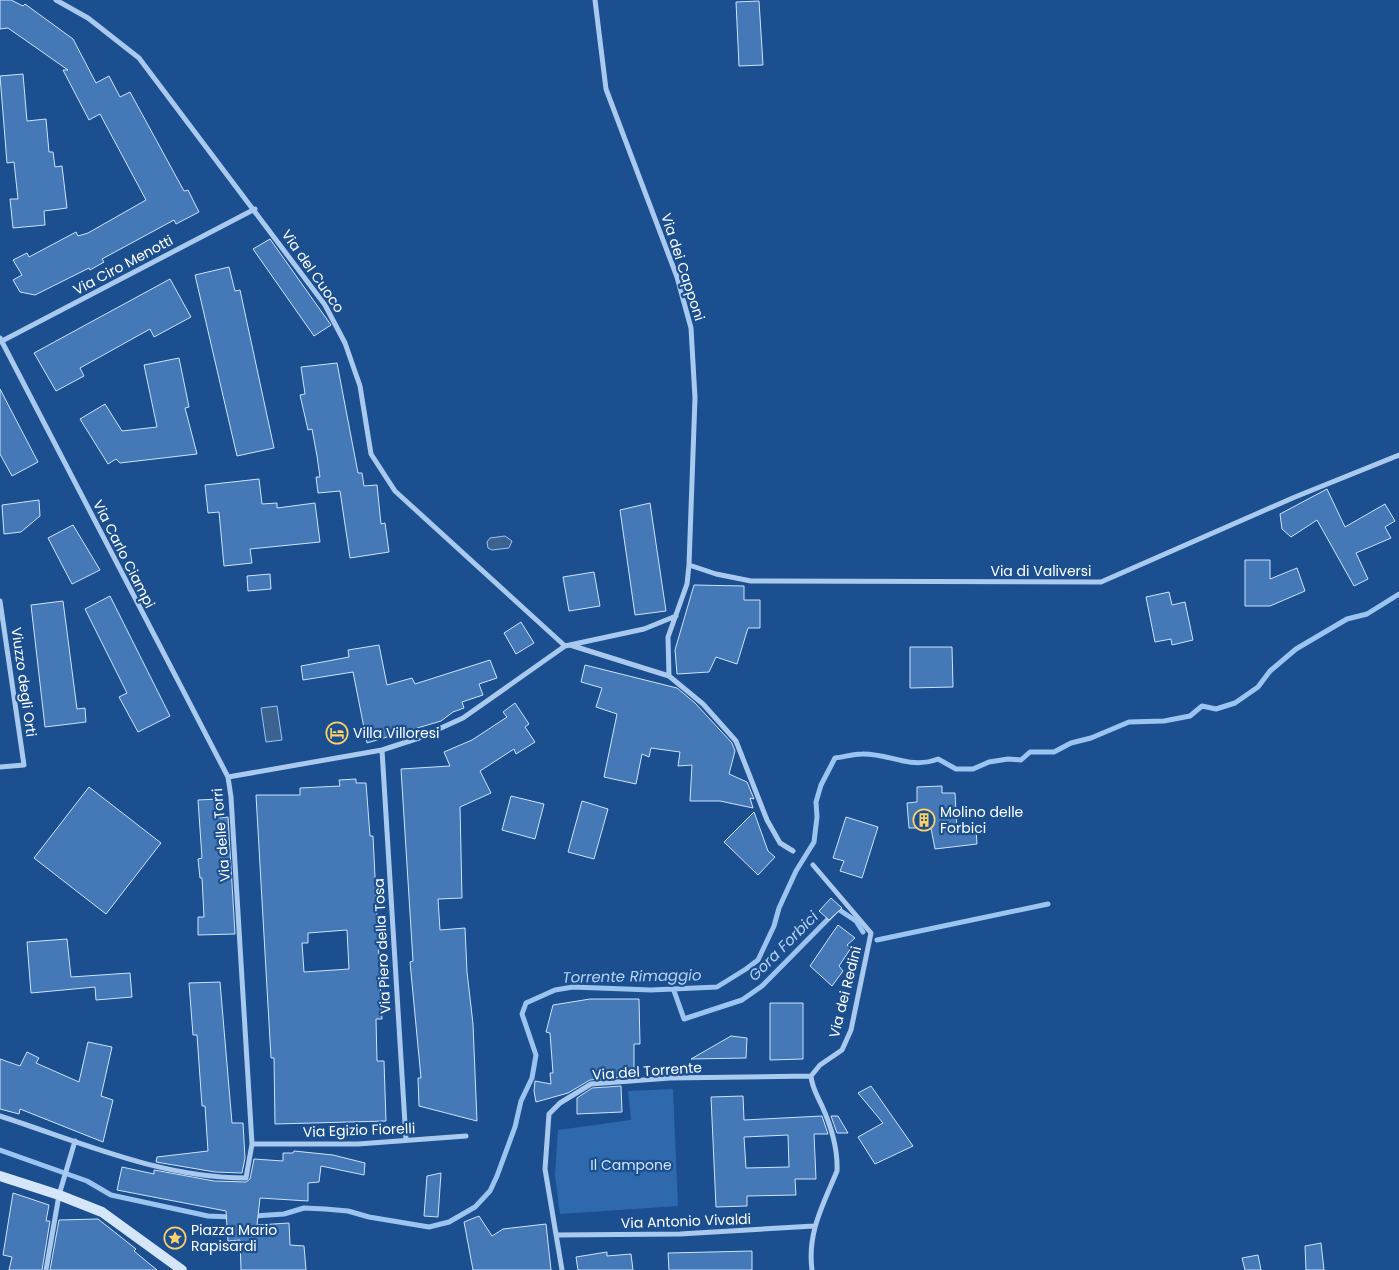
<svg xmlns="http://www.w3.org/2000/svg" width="1399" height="1270" viewBox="0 0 1399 1270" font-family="Poppins,sans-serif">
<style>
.green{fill:#2e69ad}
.water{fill:#3c6290;stroke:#9cc4f0}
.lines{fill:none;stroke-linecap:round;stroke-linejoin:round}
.stream{stroke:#9cc4f0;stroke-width:5}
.building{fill:#4478b7;stroke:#cfe3fa;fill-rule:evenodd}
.street{stroke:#a9c9ee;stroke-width:5}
.secondary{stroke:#d6e6fa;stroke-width:10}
.labels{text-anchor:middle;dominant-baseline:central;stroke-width:4.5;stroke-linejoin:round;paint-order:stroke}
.street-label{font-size:14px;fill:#fff;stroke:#1b4f8f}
.poi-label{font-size:14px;fill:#fff;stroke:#1b4f8f;text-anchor:start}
.park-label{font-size:14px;fill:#cfe3fa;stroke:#1b4f8f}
.water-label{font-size:15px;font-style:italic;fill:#b5d3f5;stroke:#1b4f8f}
</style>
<rect width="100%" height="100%" fill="#1b4f8f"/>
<path class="green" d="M673 1089 678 1206 560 1214 555 1175 558 1130 631 1120 628 1091Z"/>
<path class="water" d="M505 536 512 541 509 548 492 550 488 548 487 542 490 538Z
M277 706 282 740 266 742 261 708Z"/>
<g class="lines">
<path class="stream" d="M877 940 1048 904
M673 988 684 1019 742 1000 762 986 838 909 856 921 863 932
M0 1150 87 1181 111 1195 208 1216 232 1217
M253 1216 284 1214 304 1208 325 1209 348 1211 369 1217 429 1227 449 1222 475 1207 490 1191 497 1176 515 1127 521 1101 532 1078 536 1055 522 1014 526 1003 555 990 573 987 651 990 717 987 746 969 758 960 774 926 779 908 796 871 814 842 817 817 816 802 821 785 835 758C844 757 853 754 862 754 889 753 910 770 938 759L956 769H973L989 762 1008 759 1021 760 1030 752H1054L1071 743 1091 738 1129 722 1164 721 1190 716 1202 706 1216 709 1235 703 1258 687 1270 671 1296 649 1347 619 1367 614 1399 594"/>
</g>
<path class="building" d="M0 0H11L23 6 25 4 73 39 96 83 109 76 120 97 130 92 184 191 188 190 199 212 176 224 174 220 102 259 104 262 90 270 89 268 35 295 20 292 13 280 22 275 13 260 27 253 29 257 76 232 78 236 88 233 146 200 100 114 89 120 63 70H68L8 28 0 29Z
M759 1 763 65 739 66 736 2Z
M23 74 27 121 46 119 49 152H53L55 167 62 166 67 208 44 211 45 225 13 228 10 199H18L14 162 7 163 0 76Z
M270 239 331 325 314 336 253 249Z
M229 267 235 291 240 290 274 448 237 456 195 275Z
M170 279 191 317 154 337 150 329 80 368 84 376 56 391 34 353Z
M179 358 189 407 185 408 197 454 120 463 116 459 108 464 80 419 105 404 122 431 157 427 144 365Z
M337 363 358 473H362L364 486 377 485 381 524 385 523 389 552 350 558 340 491 318 493 316 477H320L317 456 312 429 308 430 300 395 305 394 301 367Z
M0 389 38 462 12 476 0 454Z
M259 479 262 504 277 503V508L315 503 320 542 250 549 252 563 224 566 219 512 208 513 205 485Z
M1327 489 1345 527 1385 504 1395 521 1385 527 1391 538 1356 553 1368 579 1354 586 1317 520 1291 537 1282 529 1280 514Z
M39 500 40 516 21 532 4 534 2 505Z
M650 503 666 611 635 615 620 510Z
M73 525 100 570 72 584 48 538Z
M1245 560H1270V579L1297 568 1305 591 1270 606H1245Z
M594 572 600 606 569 611 563 577Z
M270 574 271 589 248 591 247 576Z
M694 585 744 586V600H760V628H748L737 664 716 657 709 672 677 674 675 650Z
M1169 592 1172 605 1185 602 1193 640 1172 645 1171 639 1155 642 1146 597Z
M110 596 170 716 138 732 119 697 127 693 85 609Z
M63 601 77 709 85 708 86 722 45 727 31 605Z
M521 622 534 643 516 654 504 633Z
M379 645 387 685 412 678 415 684 490 660 497 678 479 684 483 695 462 702 464 708 453 712 441 721 367 743 353 672 303 680 301 666 349 657 348 650Z
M910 647H952L953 687 910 688Z
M585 665 677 688 695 703 732 743 735 751 729 774 747 782 754 799 750 798 753 808 720 801H690L692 765 678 766 680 752 651 748 649 757 642 754 636 784 604 777 617 714 596 707 602 688 581 682Z
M515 703 529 724 525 727 535 742 516 754 514 749 480 771 491 793 460 807 462 898 438 899 440 930 465 928 467 972 473 1024 477 1121 419 1106 418 1078H421L410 962 413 961 401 769 450 766 444 752 472 740 507 717 503 712Z
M356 779V783H366L370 836H373L382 1019H376L377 1061H384L386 1121 275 1124 274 1058H271L256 795H300V788L340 786 339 780ZM347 930 349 969 304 972 302 943H308V933Z
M942 786V793H955L957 829 976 828 977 844 935 849 931 828H909L907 803 917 802V787Z
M89 787 161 843 106 914 34 858Z
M511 796 544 804 535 839 502 830Z
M219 799 220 818 228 817 235 934 198 935V917H204L202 878H200L198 859 202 858 198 800Z
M582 801 608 809 594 859 568 852Z
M754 812 768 851 775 857 758 875 724 842Z
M846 817 878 827 862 878 840 871 844 861 833 858Z
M831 898 842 908 829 920 819 911Z
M838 925 855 938 847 945 851 948 839 966 843 971 832 986 810 966Z
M67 939 71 977 130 973 132 997 96 1000 95 987 31 993 27 942Z
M220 982 232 1123H243L245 1158 242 1173 215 1172 156 1162 157 1157 208 1151 205 1106H202L197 1035H193L189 983Z
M590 999H639L640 1044H634V1076L590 1080 568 1093 536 1102 534 1091 535 1081 551 1084 550 1073H553L550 1033 546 1032 553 1005Z
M770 1003H803V1059L770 1060Z
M731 1036 747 1038 746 1058 691 1059Z
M88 1042 112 1047 101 1096 113 1100 103 1142 20 1109 19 1114 0 1109V1059L20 1066 27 1052 39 1058 36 1063 79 1082Z
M621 1086 622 1112 577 1114V1098L592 1088Z
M871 1086 913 1146 875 1164 858 1137 883 1123 858 1093Z
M743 1096 744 1120 822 1116 828 1134H814L816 1179H795L796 1195 747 1196V1206L716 1207 711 1097ZM788 1135 789 1167 746 1168 744 1137Z
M831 1116H838L848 1133H837Z
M294 1151 333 1155 365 1163 364 1175 321 1166 319 1182 308 1183V1201L260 1198 257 1225 289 1223 290 1245 304 1246 306 1270H241L240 1240 228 1241 226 1211 117 1190 122 1167 154 1174V1170L214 1181 246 1182 250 1179 254 1159 283 1161V1153H293Z
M441 1173 438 1217 424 1216 427 1176Z
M13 1193 49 1205 46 1221H50L42 1270H9L12 1257 3 1255Z
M479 1216 492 1236 503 1229 546 1224 551 1270H473L464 1222Z
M98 1219 136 1249 134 1251 157 1270H50L59 1220Z
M1321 1243 1324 1270H1306L1305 1246Z
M752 1251V1270H669L668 1253Z
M607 1252V1256L631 1254 633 1270H578L576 1257Z
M1258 1255 1261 1270H1245L1242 1258Z"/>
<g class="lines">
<path class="street" d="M56 0 88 18 139 58 325 305 345 343 360 386 371 454 395 491 565 646
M595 0 606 89 677 277 691 328 695 398 689 565 687 584 668 637 669 676 703 704 736 741 767 820 780 843 793 851
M0 338 228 777 231 797 252 1144 246 1178C161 1178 80 1142 0 1116
M0 342 255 209
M689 565 716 574 751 581 1101 582 1295 497 1399 455
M0 601 24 765 0 767
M570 645 669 676
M382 750 406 1140
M228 777 382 750 419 738 463 718 565 646 644 629 676 616
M252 1144H358L466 1136
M557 1235 680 1234 814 1226
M46 1270 59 1195 75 1141
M562 1270 545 1169 549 1114 560 1103 591 1084 670 1078 811 1076
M812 1270C807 1233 823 1205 837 1171 838 1149 831 1126 822 1106 817 1095 812 1088 811 1076L820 1065 842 1050 851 1030 871 933 813 865"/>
<path class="secondary" d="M0 1176 59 1195 102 1212 182 1270"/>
</g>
<defs>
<g id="hotel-ring" transform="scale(1.125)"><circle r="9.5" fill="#1b4f8f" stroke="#ffd166" stroke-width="1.5"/><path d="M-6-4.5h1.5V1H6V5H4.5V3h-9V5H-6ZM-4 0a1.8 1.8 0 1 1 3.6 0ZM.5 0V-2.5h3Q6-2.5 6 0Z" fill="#ffd166"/></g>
<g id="building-ring" transform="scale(1.125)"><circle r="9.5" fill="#1b4f8f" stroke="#ffd166" stroke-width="1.5"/><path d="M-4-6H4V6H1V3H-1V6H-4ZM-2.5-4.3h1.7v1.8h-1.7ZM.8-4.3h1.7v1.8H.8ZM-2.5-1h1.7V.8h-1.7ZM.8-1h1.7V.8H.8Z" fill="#ffd166"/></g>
<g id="sight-ring" transform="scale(1.125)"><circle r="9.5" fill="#1b4f8f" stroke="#ffd166" stroke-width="1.5"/><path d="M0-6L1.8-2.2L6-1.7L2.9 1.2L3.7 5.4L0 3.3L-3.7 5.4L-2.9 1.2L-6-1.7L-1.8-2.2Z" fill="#ffd166"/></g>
</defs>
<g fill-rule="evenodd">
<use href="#hotel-ring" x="337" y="733"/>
<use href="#building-ring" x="924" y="820"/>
<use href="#sight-ring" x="175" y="1238"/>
</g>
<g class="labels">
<g class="street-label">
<text transform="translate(123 265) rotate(-28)">Via Ciro Menotti</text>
<text transform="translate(683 267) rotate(72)">Via dei Capponi</text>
<text transform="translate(313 271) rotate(55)">Via del Cuoco</text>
<text transform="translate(124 554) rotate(63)">Via Carlo Ciampi</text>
<text x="1041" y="571">Via di Valiversi</text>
<text transform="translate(24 682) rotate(82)">Viuzzo degli Orti</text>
<text transform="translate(221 835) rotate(-95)">Via delle Torri</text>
<text transform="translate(382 946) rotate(-93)">Via Piero della Tosa</text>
<text transform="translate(845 992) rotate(-76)">Via dei Redini</text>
<text transform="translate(647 1071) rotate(-4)">Via del Torrente</text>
<text transform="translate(359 1130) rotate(-2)">Via Egizio Fiorelli</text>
<text transform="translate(686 1221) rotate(-2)">Via Antonio Vivaldi</text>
</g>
<g class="poi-label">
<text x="353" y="733">Villa Villoresi</text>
<text x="940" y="812">Molino delle<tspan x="940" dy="16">Forbici</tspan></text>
<text x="191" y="1230">Piazza Mario<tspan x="191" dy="16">Rapisardi</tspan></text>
</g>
<g class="park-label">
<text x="631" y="1165">Il Campone</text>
</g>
<g class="water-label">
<text transform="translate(783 946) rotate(-45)">Gora Forbici</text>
<text transform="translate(632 976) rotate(-1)">Torrente Rimaggio</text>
</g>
</g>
</svg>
